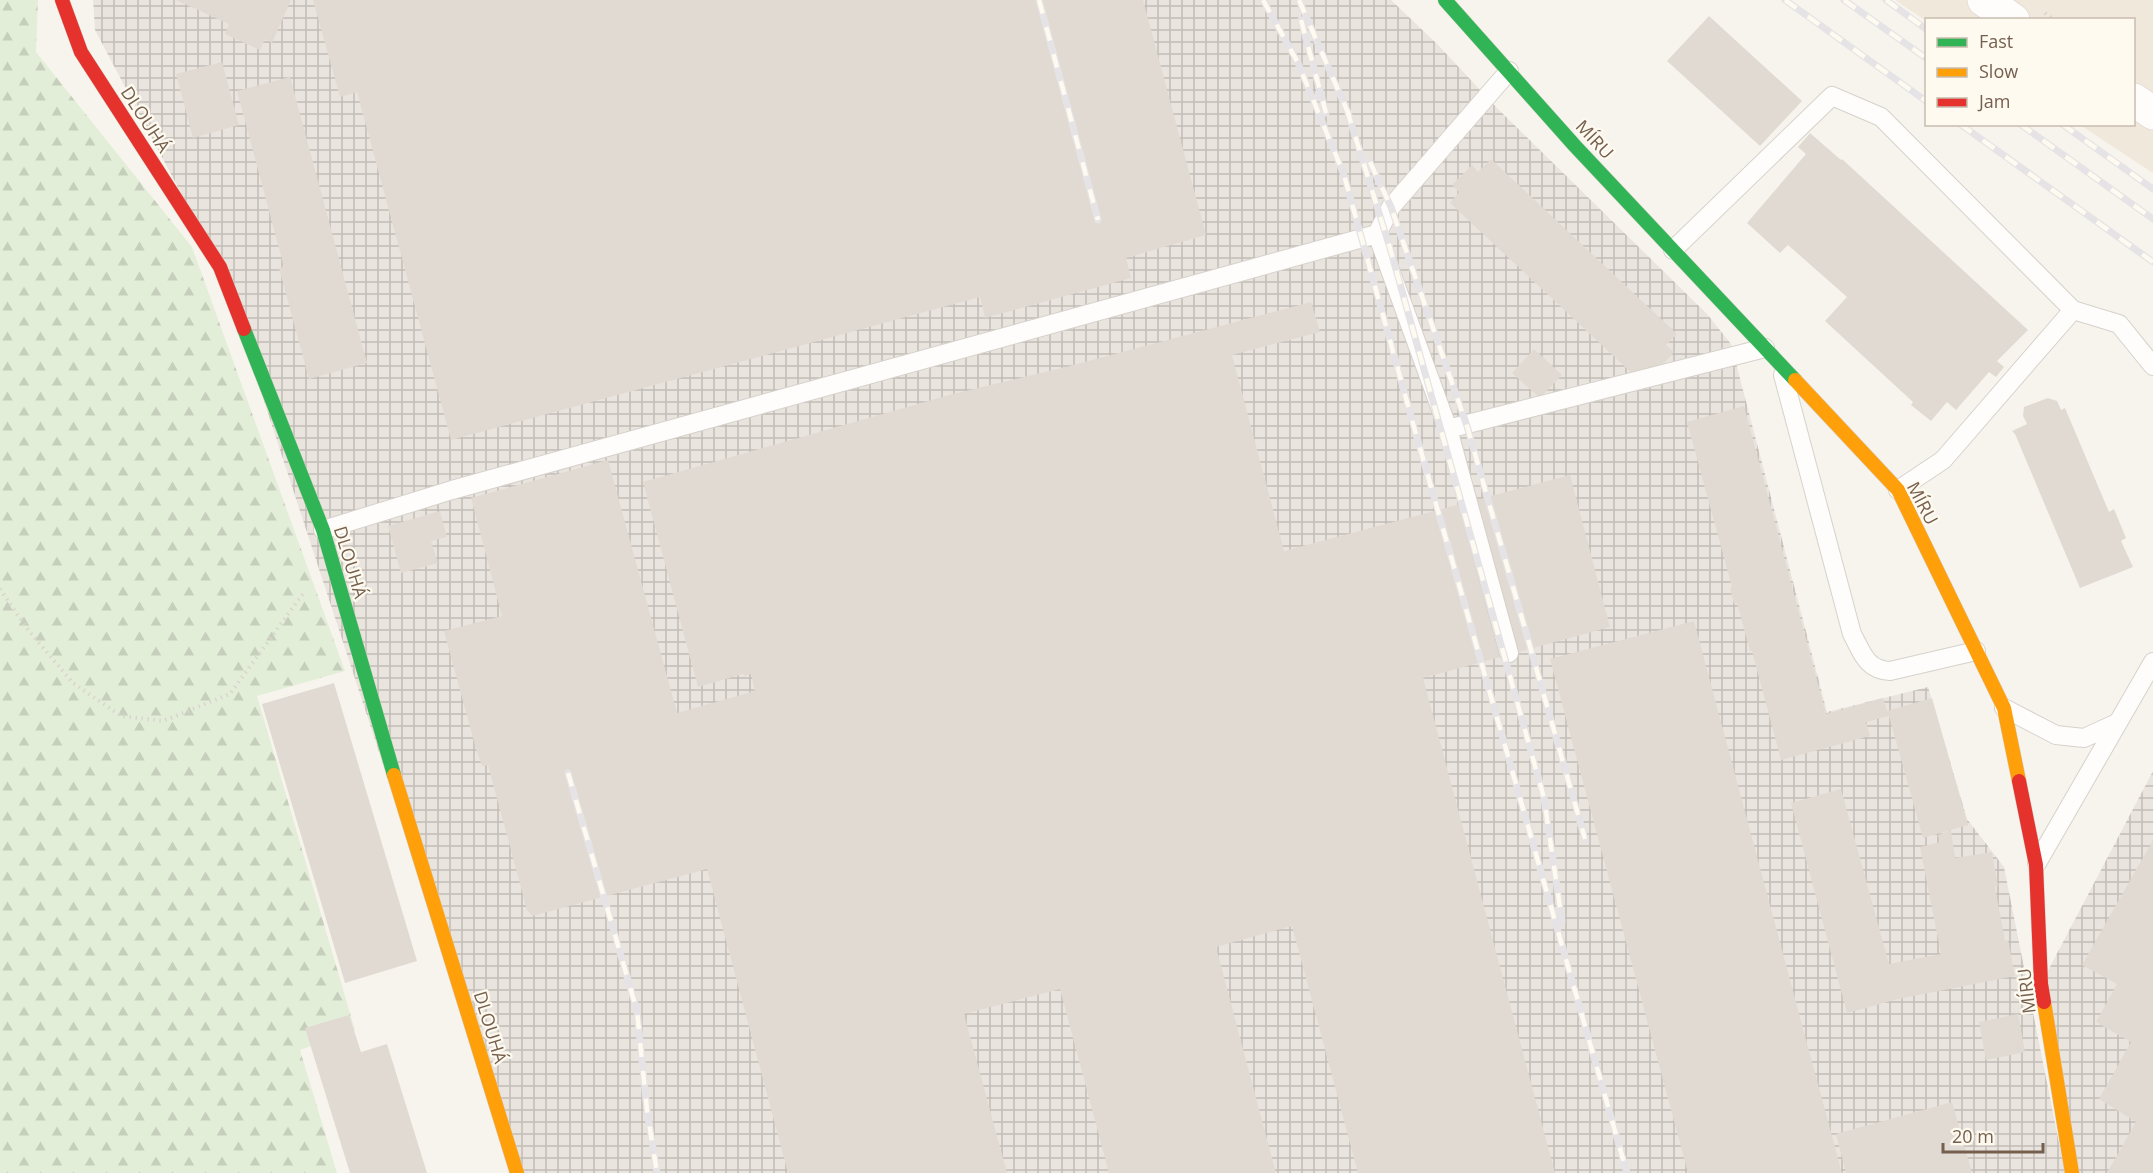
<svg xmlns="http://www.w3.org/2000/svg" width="2153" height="1173" viewBox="0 0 2153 1173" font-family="'Open Sans',sans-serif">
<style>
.residential{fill:#f0e8db}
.industrial{fill:url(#industrial-grid)}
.forest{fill:url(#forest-firs)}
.building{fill:#e1dad2}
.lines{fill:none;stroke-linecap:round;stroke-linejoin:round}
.lane-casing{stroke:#d6d1cb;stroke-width:20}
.street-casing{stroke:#d6d1cb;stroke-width:34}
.fast-casing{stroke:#d6d0c8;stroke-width:15}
.slow-casing{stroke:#d6d0c8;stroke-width:15}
.jam-casing{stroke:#d6d0c8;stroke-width:15}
.path{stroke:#dad4cf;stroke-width:4;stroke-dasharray:1.5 4.5;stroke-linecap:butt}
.lane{stroke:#fefdfc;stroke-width:18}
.street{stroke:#fefdfc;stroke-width:33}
.fast{stroke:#30b455;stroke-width:14}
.slow{stroke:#ff9f0a;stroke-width:14}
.jam{stroke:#e5322d;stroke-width:14}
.rail-casing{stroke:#e5e3e5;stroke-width:7}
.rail{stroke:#fefaef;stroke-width:4.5;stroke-dasharray:14;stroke-linecap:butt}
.labels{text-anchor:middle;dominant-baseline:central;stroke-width:4.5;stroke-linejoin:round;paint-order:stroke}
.street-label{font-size:18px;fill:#755f4e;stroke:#fefaef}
</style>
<defs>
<pattern id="industrial-grid" width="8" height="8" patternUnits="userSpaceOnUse" patternTransform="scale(1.5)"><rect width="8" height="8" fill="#eae4de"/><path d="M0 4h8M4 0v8" fill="none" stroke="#c2bcb6"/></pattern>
<pattern id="forest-firs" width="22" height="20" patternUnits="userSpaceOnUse" patternTransform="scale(1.5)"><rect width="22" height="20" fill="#e3eed9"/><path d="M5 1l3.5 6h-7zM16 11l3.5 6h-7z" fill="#c6cebc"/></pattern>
</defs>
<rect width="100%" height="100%" fill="#f7f4ed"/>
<path class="residential" d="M1895 0H2153V173L2080 125 2134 124V20L1926 21Z"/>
<path class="industrial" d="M93 0H1391L1438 45 1497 108 1707 314 1731 344 1827 712 1928 687 1967 819 2004 867 2065 1173H517L220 267 95 30Z
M2153 771V1173H2071L2041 984Z"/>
<path class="forest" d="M0 0H38L36 52 192 247 345 671 257 696 355 1030 300 1050 337 1173H0Z"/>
<path class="building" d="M176 0H291L272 43 265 39 260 50 225 34 229 24Z
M313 0H1143L1206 235 1126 258 1131 278 985 318 980 297 451 440 357 92 340 97Z
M1709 16 1802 101 1760 146 1667 61Z
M222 62 239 125 193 138 176 74Z
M290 77 367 363 309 379 279 268 284 267 237 91Z
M1810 133 1841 160 1842 159 2028 330 1997 361 2004 367 1996 377 1989 372 1956 410 1947 402 1931 421 1911 405 1913 402 1825 321 1847 297 1788 245 1780 253 1747 223 1806 154 1798 147Z
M1491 159 1677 334 1666 345 1674 352 1655 373 1648 366 1637 378 1450 203 1459 192 1452 185 1472 165 1478 172Z
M1311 302 1320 332 1232 355 1284 551 1570 475 1610 627 1423 678 1555 1173H1358L1292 926 1216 947 1276 1173H1109L1060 989 964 1014 1007 1173H788L707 869 532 916 527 910 488 765 482 766 476 749 444 631 502 616 471 498 608 460 677 713 755 691 751 674 744 676 743 674 698 687 643 482 953 394 1066 367Z
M1534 349 1562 375 1540 398 1512 373Z
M2048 398 2057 401 2061 410 2065 408 2109 512 2114 509 2126 538 2121 541 2133 567 2080 588 2015 434 2012 431 2027 424 2023 416 2024 407Z
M1744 406 1826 714 1883 698 1887 711 1932 698 1968 825 1923 838 1889 716 1866 722 1870 736 1781 760 1752 651H1750L1737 603 1734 604 1730 588 1732 587 1687 422Z
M440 511 447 537 431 541 438 563 401 573 388 526Z
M1694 621 1812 1062 1842 1173H1688L1550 659Z
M334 683 417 961 345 983 262 704Z
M1841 789 1889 964 1941 954 1920 847 1940 842 1938 835 1951 830 1955 858 1992 852 1998 886 1995 887 2005 941 2008 940 2015 976 1898 999 1847 1013 1791 803Z
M2153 840V1173H2107L2136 1122 2099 1099 2131 1042 2096 1022 2117 984 2082 965Z
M2018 1014 2025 1052 1986 1060 1979 1022Z
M349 1015 361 1052 387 1044 427 1173H350L305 1028Z
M1952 1102 1972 1173H1846L1836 1134Z"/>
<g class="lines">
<g class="lane-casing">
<path id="lane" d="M1509 71 1391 207 1377 234 1448 429 1509 653
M1673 250 1832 96 1881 117 2073 310 2119 324 2153 366
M1783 375 1852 634C1862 652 1866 670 1890 671L1976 651
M1448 429 1765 348
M1898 490 1943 460 2073 310
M323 530 452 490 1377 234
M2004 708 2056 735 2084 738 2117 723
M2037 863 2153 662"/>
</g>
<g class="street-casing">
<path id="street" d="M1984 0 2013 20
M2134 100 2153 113"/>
</g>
<g class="fast-casing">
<path id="fast" d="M1445 0 1575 146 1795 380
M244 329 323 530 394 775"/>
</g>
<g class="slow-casing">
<path id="slow" d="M1795 380 1898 490 2004 708 2019 781
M394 775 517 1173
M2044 1002 2072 1173"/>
</g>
<g class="jam-casing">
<path id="jam" d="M62 0 81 52 220 267 244 329
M2019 781 2036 865 2041 984 2044 1002"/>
</g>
<path class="path" d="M2045 13 2054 20
M0 589 28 630 73 683 121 716 163 721 230 694 305 591"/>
<use href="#lane" class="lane"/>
<use href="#street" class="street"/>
<use href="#fast" class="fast"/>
<use href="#slow" class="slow"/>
<use href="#jam" class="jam"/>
<g class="rail-casing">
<path id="rail" d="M1039 0 1098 220
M1263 0 1298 63 1344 175 1414 427 1627 1173
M1299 0 1349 115
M1785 0 1926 101
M1844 0 1926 58
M1886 0 1926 29
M1301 20 1326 113
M1347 110 1390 248 1544 798 1562 921
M1960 124 2153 262
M2020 124 2153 219
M2062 124 2153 189
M1370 162 1391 207 1467 426 1585 839
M568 773 637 1011 647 1110 657 1173"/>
</g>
<use href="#rail" class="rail"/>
</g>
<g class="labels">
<g class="street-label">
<text transform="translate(146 119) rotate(57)">DLOUHÁ</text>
<text transform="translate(1595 139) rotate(47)">MÍRU</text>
<text transform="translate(1923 503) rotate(62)">MÍRU</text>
<text transform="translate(351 562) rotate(73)">DLOUHÁ</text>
<text transform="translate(2026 991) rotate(-97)">MÍRU</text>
<text transform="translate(491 1027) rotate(73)">DLOUHÁ</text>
</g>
</g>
<rect x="1925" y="18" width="210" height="108" fill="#fefaef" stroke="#c7bcaf" stroke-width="1.5"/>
<rect x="1937" y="38" width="30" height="9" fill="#30b455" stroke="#c7bcaf" stroke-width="1.5"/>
<text x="1979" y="48" font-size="18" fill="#755f4e">Fast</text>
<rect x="1937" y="68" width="30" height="9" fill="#ff9f0a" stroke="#c7bcaf" stroke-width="1.5"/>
<text x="1979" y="78" font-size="18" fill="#755f4e">Slow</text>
<rect x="1937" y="98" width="30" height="9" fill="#e5322d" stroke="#c7bcaf" stroke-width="1.5"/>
<text x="1979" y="108" font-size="18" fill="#755f4e">Jam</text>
<path d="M1943 1143v9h100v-9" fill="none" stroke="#755f4e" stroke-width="3"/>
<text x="1952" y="1143" font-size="18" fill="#755f4e" stroke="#fefaef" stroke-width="4.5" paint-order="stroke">20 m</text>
</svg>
